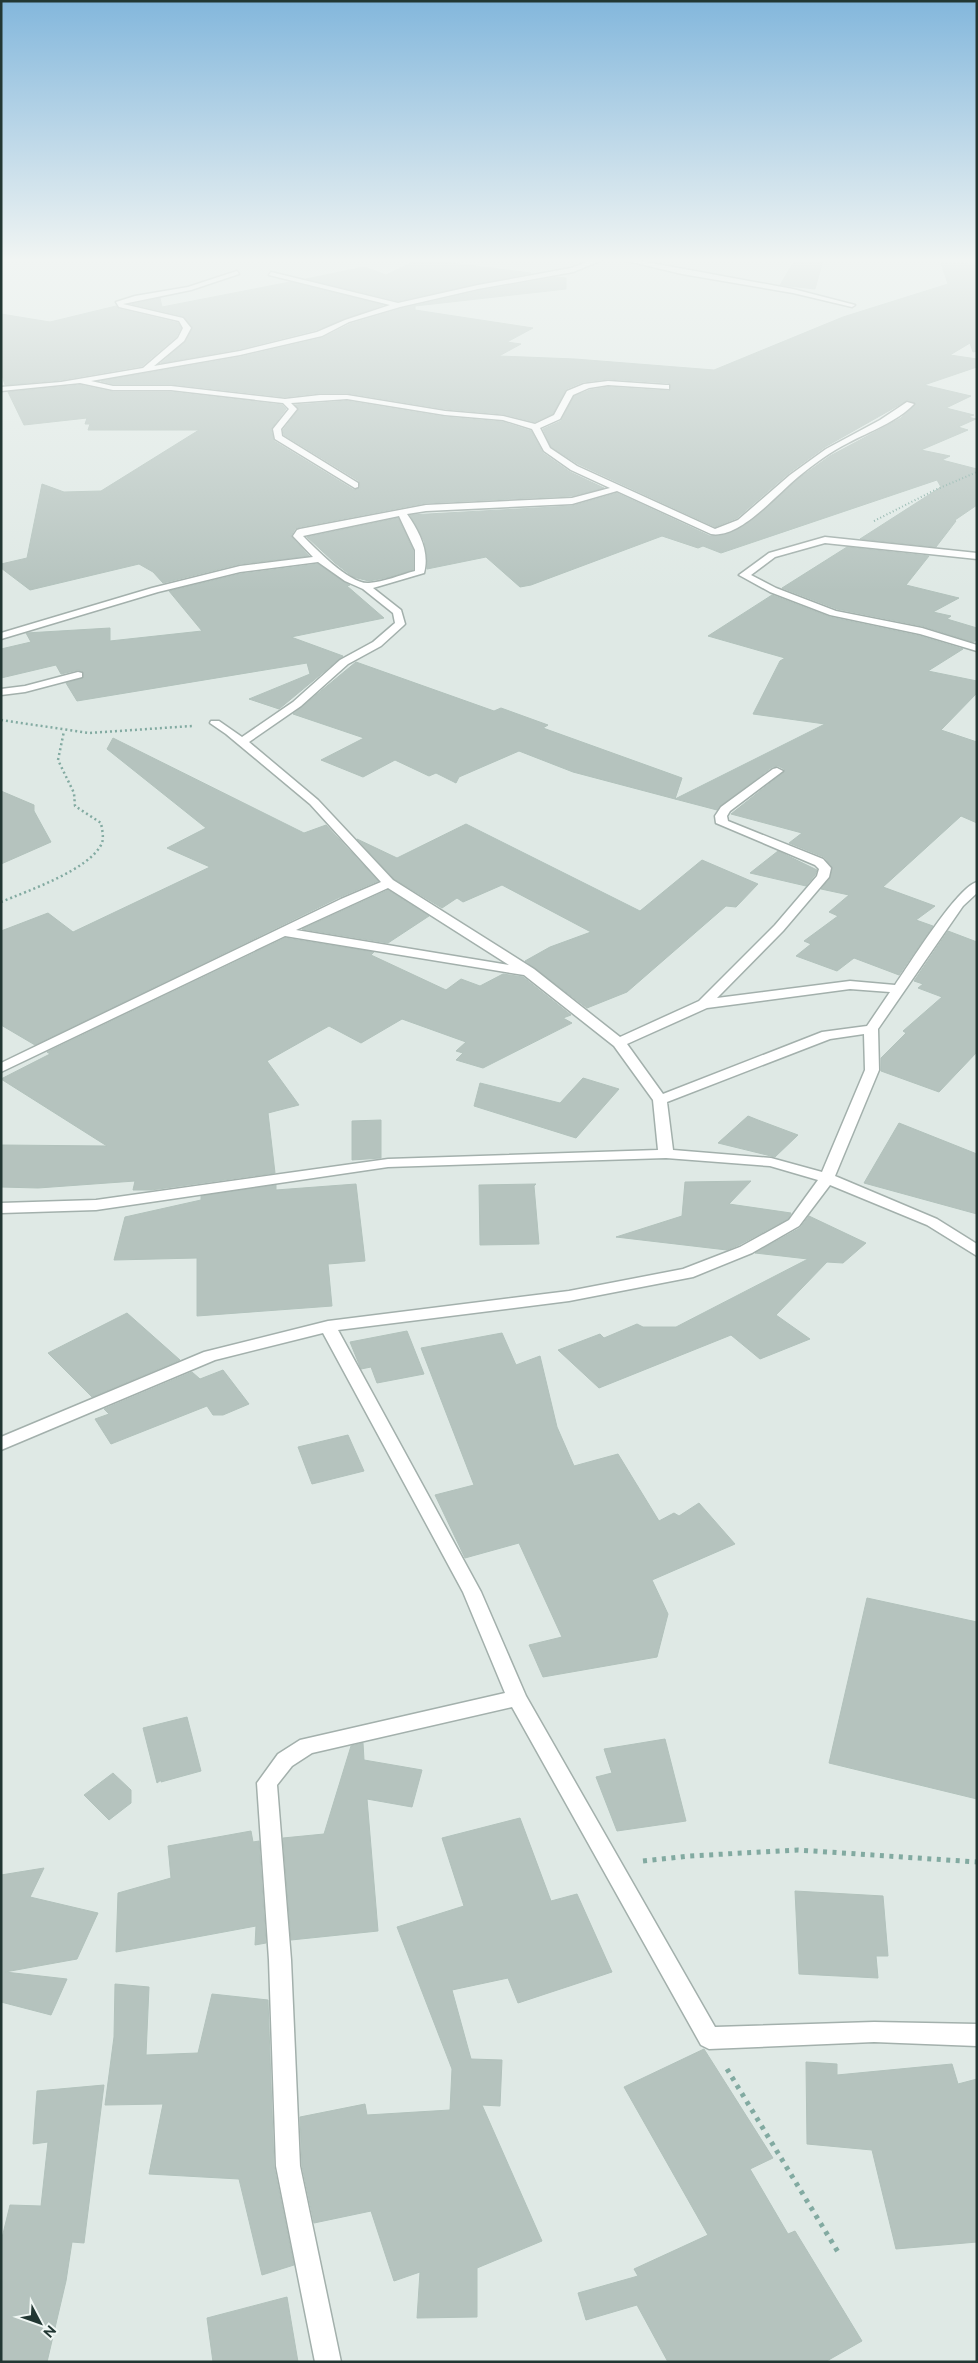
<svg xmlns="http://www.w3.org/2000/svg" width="978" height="2363" viewBox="0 0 978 2363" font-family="Raleway,sans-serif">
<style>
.building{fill:#b5c3be;stroke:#b2c2bc}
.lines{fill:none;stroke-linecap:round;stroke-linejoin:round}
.minor-casing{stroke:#a3b0ac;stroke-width:3}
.path-far2{stroke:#82aaa1;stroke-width:2;stroke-dasharray:1 2.5;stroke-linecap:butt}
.path-far1{stroke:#82aaa1;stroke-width:2.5;stroke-dasharray:2 3;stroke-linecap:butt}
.path{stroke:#82aaa1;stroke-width:5;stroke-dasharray:4 5.5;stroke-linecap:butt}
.minor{fill:#fff;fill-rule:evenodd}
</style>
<rect width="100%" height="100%" fill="#dfe9e5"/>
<path class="building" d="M417 260H428L531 273 398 301 306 279 364 267 386 275Z
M795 260H823L815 289 780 285Z
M941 263 977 264V351L973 352 970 343 950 355 977 359V367L924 385 971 396 946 408 974 415 968 417 976 419 958 427 968 430 921 450 950 456 942 460 977 469V505L955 520 956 521 936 547 860 539 941 487 937 480 721 553 703 546 698 548 662 536 531 585 520 587 486 557 427 569V557L424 541 410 515 572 506 617 493 710 536 723 535 747 524 799 478 830 456 901 418 916 404 908 400 825 447 789 473 737 518 715 527 578 464 551 447 543 429 561 421 574 396 590 390 608 387 669 391 671 389 669 383 608 379 583 382 566 389 553 414 535 422 503 414 445 409 347 393H320L285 397 171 384H113L101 381 240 357 322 338 350 324 400 309 478 291 557 277 566 278V289L415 306V310L533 328 507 342 521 344 499 356 575 359 714 370 843 317 948 284Z
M290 282 383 305 316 330 240 349 161 363 185 342 192 327 183 316 132 304 160 298 162 307Z
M116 306 119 309 178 323 181 328 176 337 142 366 61 380 5 385 1 372V314L50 322Z
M80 385 113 392H171L282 405 286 409 271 429 274 441 354 490 360 488 359 481 284 435 283 430 298 410 295 405 347 401 445 417 503 422 531 431 543 453 570 472 604 488 572 496 426 503 300 527 295 529 291 536 309 556 240 564 163 583 153 572 139 564 30 590 1 568V564L27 558 42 484 64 492 101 491 199 430H88L90 424H85L87 418 24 425 8 392Z
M398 518 413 550V570L390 577 369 581 353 577 335 563 307 537Z
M847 547 929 556 906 585 959 598 933 612 951 616 947 619 977 628V640L973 642 922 626 837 609 782 588Z
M318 564 350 585 347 586 384 618 291 637 343 656 279 709 249 699 310 674 307 663 77 701 66 683 83 678 82 671 78 670 61 674 56 665 1 678V649L31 642 26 633 110 628V641L202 631 169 591 240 574Z
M772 595 830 617 920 636 963 649 928 671 977 681V693L941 730 977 742V823L961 816 883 887 935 906 916 920 933 926 899 975 854 958 837 971 796 956 811 944 804 941 838 916 829 912 849 895 821 889 830 878 832 867 824 857 789 843 802 833 731 814 784 772V769L778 766 772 767 717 810 675 799 825 724 753 714 780 661 785 658 708 636Z
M356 662 494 711 501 708 548 725 543 728 682 778 675 799 573 772 519 751 459 777 456 783 436 773 429 776 395 760 363 777 321 760 364 738 293 714Z
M113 738 304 833 326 825 378 881 340 897 35 1045 1 1025V931L48 913 73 932 210 867 167 848 206 828 107 749Z
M1 791 34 805V811L51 842 1 864Z
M466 824 640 911 702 860 758 884 736 907 726 906 627 992 587 1008 525 961 550 947 591 932 502 885 463 902 457 898 442 908 394 879 357 839 397 858Z
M778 851 817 870 815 875 806 886 750 873Z
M388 890 429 916 388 943 302 929Z
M948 931 977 942V1052L939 1092 881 1071V1058L906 1033 903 1031 942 997 918 988 923 984 914 981Z
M285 938 374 952 371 955 446 990 461 979 480 986 503 974 523 977 571 1015 563 1018 572 1023 483 1068 456 1060 463 1053 456 1051 466 1042 402 1019 361 1043 329 1026 267 1061 299 1105 268 1113 275 1173 151 1190H133L135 1181 38 1188 1 1187V1145L107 1146 1 1079 50 1054 47 1052Z
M583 1078 619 1089 576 1138 474 1106 480 1083 560 1103Z
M748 1116 758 1120 798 1135 775 1157 718 1143Z
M381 1120V1158L352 1160V1121Z
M899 1123 977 1154V1214L864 1183Z
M751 1181 729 1204 791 1213 788 1219 739 1245 727 1250 616 1237 682 1216 685 1182Z
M356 1184 365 1261 328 1264 332 1306 197 1316V1258L114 1260 125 1217 201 1200V1196L276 1185V1190Z
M536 1184 534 1186 539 1244 480 1245 479 1185Z
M809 1216 866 1243 843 1263 827 1262 776 1315 810 1339 760 1359 731 1335 599 1388 558 1350 600 1334 604 1338 637 1324 643 1327H676L808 1259 755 1253 800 1228Z
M127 1313 180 1360 92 1397 48 1353Z
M407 1331 424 1374 377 1383 371 1367 361 1369 350 1342Z
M502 1333 516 1365 540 1356 557 1427 574 1466 618 1454 659 1521 674 1513 679 1516 699 1503 735 1544 652 1580 668 1614 657 1657 543 1677 529 1645 562 1637 519 1543 465 1558 435 1495 474 1485 421 1348Z
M223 1370 249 1404 223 1415H213L207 1406 111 1444 95 1419 109 1414 104 1409 192 1372 200 1379Z
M348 1435 364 1471 312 1484 298 1447Z
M867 1598 977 1622V1799L829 1763Z
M187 1717 201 1771 161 1782V1780L157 1783 143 1728Z
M665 1739 686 1821 617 1831 596 1777 612 1773 604 1749Z
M363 1743 364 1760 422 1770 412 1807 367 1799 378 1931 291 1940 283 1838 324 1834 351 1746Z
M113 1773 131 1790V1803L109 1820 84 1795Z
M520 1818 551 1901 577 1894 612 1972 518 2003 508 1978 452 1990 471 2059 502 2060 500 2106 482 2105 542 2241 477 2268V2317L417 2318 420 2272 394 2281 371 2211 314 2223 302 2166 300 2117 365 2104 367 2115 450 2110 452 2069 397 1927 464 1906 442 1838Z
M251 1831 253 1842 259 1841 266 1943 255 1945 256 1926 116 1952 118 1893 171 1878 168 1846Z
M44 1868 30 1897 98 1913 77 1959 5 1972 67 1979 51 2015 1 2002V1875Z
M795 1891 883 1896 888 1956H876L878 1978 799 1974Z
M115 1984 149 1987 146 2055 198 2053 212 1994 268 2000 274 2166 294 2265 262 2275 239 2179 149 2174 163 2104 105 2105 114 2037Z
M704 2049 773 2158 750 2169 788 2234 795 2231 862 2341 825 2362H668L637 2305 586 2320 578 2293 638 2276 634 2269 708 2235 624 2087Z
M806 2062 837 2064V2075L952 2064 958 2084 977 2079V2242L896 2249 872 2150 807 2144Z
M104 2085 84 2243 72 2242 66 2281 47 2362H1V2242L10 2205 41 2206 48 2142 33 2144 37 2091Z
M287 2297 298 2362H213L207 2318Z"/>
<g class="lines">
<g class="minor-casing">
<path id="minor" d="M593 260H602L573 272 478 289 400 307 349 322 322 336 240 355 91 381 113 386H171L285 399 320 395H347L445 411 503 416 535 424 554 415 567 391 584 384 608 381 666 385H669V389L608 385 589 388 573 395 560 419 540 428 550 448 577 466 715 529 738 520 790 475 826 449 880 420 907 402 914 404C897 422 870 431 848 443 830 452 814 464 798 477 777 494 740 539 711 534L617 491 572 504 426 511 407 514C419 531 430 552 424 573L373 588 401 610 405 624 403 626 381 646 348 664 301 706 249 742 318 800 393 880 534 969 620 1037 699 1001 775 925 817 876 819 869 815 865 716 823 715 816 721 807 773 769 777 768 783 771 730 811 727 816 728 821 823 859 831 868 829 877 783 931 717 998 850 981 895 985C909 965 957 887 977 882V893L963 906 878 1029 879 1070 835 1176 937 1219 977 1244V1256L927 1225 830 1185 799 1226 752 1253 693 1277 569 1301 338 1330 481 1592 526 1696 715 2027 874 2022 977 2024V2046L874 2042 709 2049 701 2045 512 1707 312 1753 292 1766 277 1785 291 1960 300 2166 341 2362H315L276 2166 269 1960 257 1783 278 1754 300 1740 505 1693 463 1592 323 1333 215 1360 1 1450V1437L204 1352 328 1321 569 1291 683 1269 740 1247 789 1220 818 1180 770 1166 666 1158 388 1167 96 1210 1 1213V1203L96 1200 388 1159 658 1150 653 1100 614 1046 524 975 285 936 1 1072V1063L341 899 381 882 310 804 226 734 210 723 211 721H219L242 737 293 702 340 660 373 642 395 623 393 613 363 589 345 581 318 562 240 572 158 592 1 639V633L152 588 240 566 313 557 293 536 297 530 300 529 426 505 572 498 610 488 571 470 544 451 532 429 503 420 445 415 347 399 291 403 297 409 281 429 282 436 358 483V487L355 488 275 439 273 429 289 409 283 403 171 390H113L80 383 1 391V387L61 382 143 368 178 338 183 328 179 321 119 307 116 302 135 296 188 287 237 271 239 274 191 290 123 304 183 318 191 328 184 341 154 366 240 351 317 332 345 320 390 305 269 275 271 272 398 303 478 285 571 268ZM399 516 415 550V571C400 575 384 582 369 583 350 585 315 548 303 536ZM388 888 509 965 296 930ZM850 989 890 992 867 1026 822 1032 663 1094 627 1044 707 1008ZM864 1034 865 1070 822 1172 771 1158 673 1150 667 1102 830 1039Z
M623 260H635L793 289 855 305 852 307 793 293 682 274Z
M825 537 977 553V559L825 543 775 557 751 575 776 588 836 611 922 628 977 645V651L920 634 830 615 770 592 739 575 769 553Z
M78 672 82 673V677L25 692 1 695V689L25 686Z"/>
</g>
<path class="path-far2" d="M874 521 935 490 977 472"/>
<path class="path-far1" d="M1 720 89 733 192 726
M1 902C27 891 90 870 102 843 104 837 102 829 101 823L75 806 74 793 58 760 64 731"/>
<path class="path" d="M643 1861 689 1856 798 1850 977 1862
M727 2069 838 2252"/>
<use href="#minor" class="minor"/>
</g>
<linearGradient id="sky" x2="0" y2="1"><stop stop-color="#83b7dc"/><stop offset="0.44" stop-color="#f1f5f3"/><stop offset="1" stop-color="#f1f5f3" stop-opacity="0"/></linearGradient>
<rect width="978" height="591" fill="url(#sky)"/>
<rect width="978" height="2363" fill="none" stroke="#223733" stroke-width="5"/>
<g transform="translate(40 2323) rotate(131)" stroke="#eff6f3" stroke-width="4" paint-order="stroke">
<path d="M0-4L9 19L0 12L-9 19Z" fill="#223733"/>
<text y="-8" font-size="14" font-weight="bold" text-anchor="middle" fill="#223733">N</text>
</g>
</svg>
